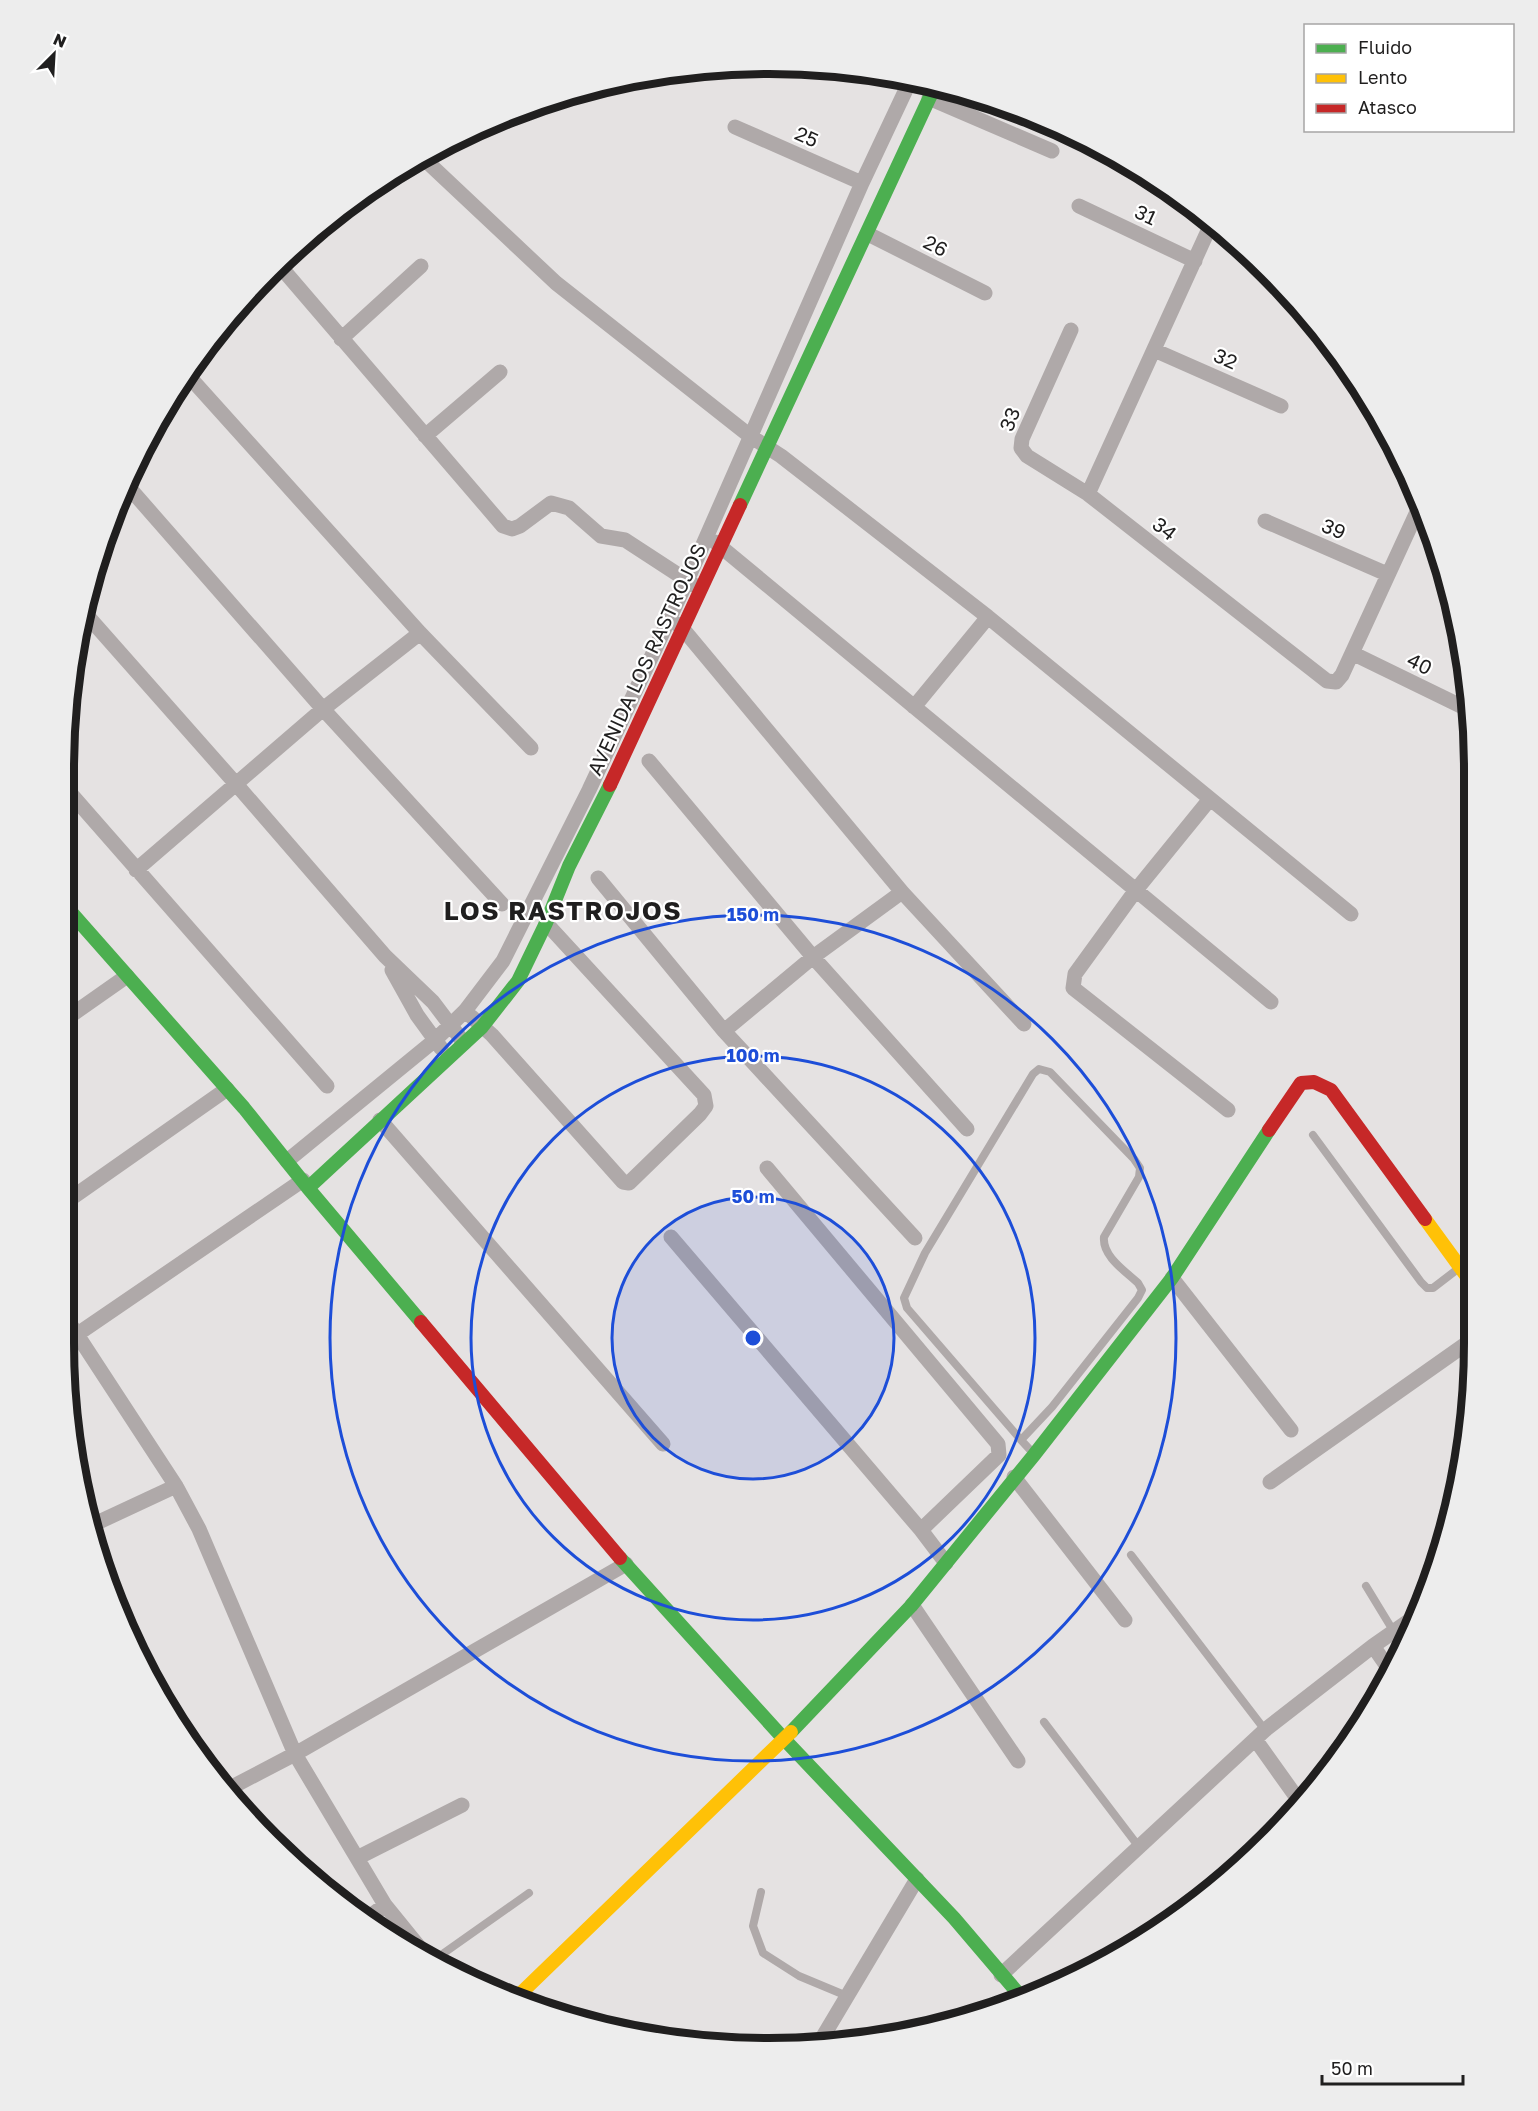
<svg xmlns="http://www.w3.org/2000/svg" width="1538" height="2111" viewBox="0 0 1538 2111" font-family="'Golos Text',sans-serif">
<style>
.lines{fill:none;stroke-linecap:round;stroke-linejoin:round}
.lane{stroke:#afa9a9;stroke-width:8}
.street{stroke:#afa9a9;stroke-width:15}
.fast{stroke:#4caf50;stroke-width:14}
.slow{stroke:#ffc107;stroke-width:14}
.jam{stroke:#c62828;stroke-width:14}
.ring{fill:none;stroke:#1d4ed8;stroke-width:3}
.labels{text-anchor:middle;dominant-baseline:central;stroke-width:4.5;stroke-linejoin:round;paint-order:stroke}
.street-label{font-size:20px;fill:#201f1f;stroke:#fff}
.district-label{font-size:26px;font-weight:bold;letter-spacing:1.5px;fill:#201f1f;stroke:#fff}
.rim{fill:none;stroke:#201f1f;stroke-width:8}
.centre{fill:#1d4ed8;stroke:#fff;stroke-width:3}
.ring-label{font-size:18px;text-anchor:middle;font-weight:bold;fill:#1d4ed8;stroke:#fff;stroke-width:4.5;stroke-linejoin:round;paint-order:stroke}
</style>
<rect width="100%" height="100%" fill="#e5e2e2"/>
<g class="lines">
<path class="lane" d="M1313 1135 1421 1282 1427 1288H1433L1459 1268
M1021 1440 1052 1407 1138 1298 1142 1290 1138 1283C1125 1271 1102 1256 1104 1237L1139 1177 1140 1168 1134 1159 1050 1072 1039 1069 1033 1074 925 1253 904 1298 907 1308 1021 1440 1033 1453
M1131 1555 1265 1730
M1366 1586 1394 1632
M1044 1722 1139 1847
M761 1892 753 1926 763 1953 799 1976 847 1996
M434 1960 529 1893"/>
<path class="street" d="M718 65 722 67
M929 98 1052 151
M735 127 862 183
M422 157 556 283 750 436 781 456 988 617 1351 914
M365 193H366
M1079 206 1195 261
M868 234 985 293
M279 265 503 526 512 529 520 526 551 503 569 508 601 536 625 540 694 585
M1071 330 1022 439 1021 448 1027 456 1088 494 1327 681 1336 682 1342 675 1422 501
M341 339 421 266
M1154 350 1281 406
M1338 356H1339
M185 372 420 633 531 748
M425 436 500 372
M125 483 323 709 502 904
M1088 494 1212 222
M1265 521 1387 574
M715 542 1271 1002
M84 612 236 784 385 956 433 1002 464 1043
M677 624 683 629 902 892 1024 1024
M1354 654 1469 710
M914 707 988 617
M649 761 813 957 967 1129
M63 785 327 1086
M1210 799 1136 890 1075 974 1073 988 1228 1110
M136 870 323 709 420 633
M598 878 724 1031 915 1238
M392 970 417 1015 441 1048
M465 1011 492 1035 623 1182 629 1183 700 1114 706 1106 704 1095 546 923
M63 1021 127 976
M724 1031 813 957 902 892
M380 1120 663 1444
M287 1161 435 1040 465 1011 503 961 589 790 687 581 862 183 910 81
M767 1168 998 1444 999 1455 921 1530
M63 1204 227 1089
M671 1237 921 1530 946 1563
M1172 1278 1291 1430
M63 1313 176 1486 199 1529 295 1754 385 1905 424 1953
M63 1344 303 1180
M1014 1477 1125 1620
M1270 1482 1473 1339
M88 1527 176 1486
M912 1605 1018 1761
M1373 1646 1391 1672
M1255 1739 1302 1805
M230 1788 295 1754 626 1564
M357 1858 462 1805
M369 1917 385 1905
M1001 1975 1265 1730 1373 1646 1416 1616
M818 2045 917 1879"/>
<path class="fast" d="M740 505 935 86
M63 903 244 1108 308 1188 421 1322
M308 1188 482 1027 518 981 546 923 569 866 610 785
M620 1558 784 1739 954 1918 1023 1999
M791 1732 911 1606 1034 1455 1172 1278 1269 1130"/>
<path class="slow" d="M1425 1219 1473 1285
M518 1996 791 1732"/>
<path class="jam" d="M610 785 740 505
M1269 1130 1301 1083 1314 1082 1331 1090 1425 1219
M421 1322 620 1558"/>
</g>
<circle cx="753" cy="1338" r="141" fill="#1d4ed8" fill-opacity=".12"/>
<g class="ring">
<circle cx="753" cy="1338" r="141"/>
<circle cx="753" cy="1338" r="282"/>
<circle cx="753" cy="1338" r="423"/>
</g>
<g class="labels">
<g class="street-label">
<text transform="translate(807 136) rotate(24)">25</text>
<text transform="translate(1146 214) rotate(25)">31</text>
<text transform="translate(936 245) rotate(27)">26</text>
<text transform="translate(1226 358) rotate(24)">32</text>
<text transform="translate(1009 419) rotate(-69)">33</text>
<text transform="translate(1165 528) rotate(38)">34</text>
<text transform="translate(1334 528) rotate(23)">39</text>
<text transform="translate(646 659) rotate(-65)">AVENIDA LOS RASTROJOS</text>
<text transform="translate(1420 663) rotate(26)">40</text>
</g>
<g class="district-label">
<text x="563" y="910">LOS RASTROJOS</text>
</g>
</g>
<path d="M0 0H1538V2111H0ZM769 74H769A695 695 0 0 1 1464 769V1343A695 695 0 0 1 769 2038H769A695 695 0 0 1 74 1343V769A695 695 0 0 1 769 74Z" fill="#ededed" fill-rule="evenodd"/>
<path class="rim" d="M769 74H769A695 695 0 0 1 1464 769V1343A695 695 0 0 1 769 2038H769A695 695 0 0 1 74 1343V769A695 695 0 0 1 769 74Z"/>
<circle cx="753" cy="1338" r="9" class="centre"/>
<g class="ring-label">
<text x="753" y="921">150 m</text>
<text x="753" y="1062">100 m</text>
<text x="753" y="1203">50 m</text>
</g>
<rect x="1304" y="24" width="210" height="108" fill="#ffffff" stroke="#a6a5a5" stroke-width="1.5"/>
<rect x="1316" y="44" width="30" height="9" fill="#4caf50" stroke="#a6a5a5" stroke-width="1.5"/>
<text x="1358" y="54" font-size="18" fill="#201f1f">Fluido</text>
<rect x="1316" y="74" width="30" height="9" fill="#ffc107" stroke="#a6a5a5" stroke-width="1.5"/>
<text x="1358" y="84" font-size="18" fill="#201f1f">Lento</text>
<rect x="1316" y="104" width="30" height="9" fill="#c62828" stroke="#a6a5a5" stroke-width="1.5"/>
<text x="1358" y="114" font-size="18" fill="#201f1f">Atasco</text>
<g transform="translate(54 54) rotate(24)" stroke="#ffffff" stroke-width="4.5" paint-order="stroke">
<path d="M0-4.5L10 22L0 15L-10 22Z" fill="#201f1f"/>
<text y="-9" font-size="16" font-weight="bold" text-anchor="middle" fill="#201f1f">N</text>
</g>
<path d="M1322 2075v9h141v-9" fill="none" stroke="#201f1f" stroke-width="3"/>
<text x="1331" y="2075" font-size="18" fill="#201f1f" stroke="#ffffff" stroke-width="4.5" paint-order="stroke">50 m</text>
</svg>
